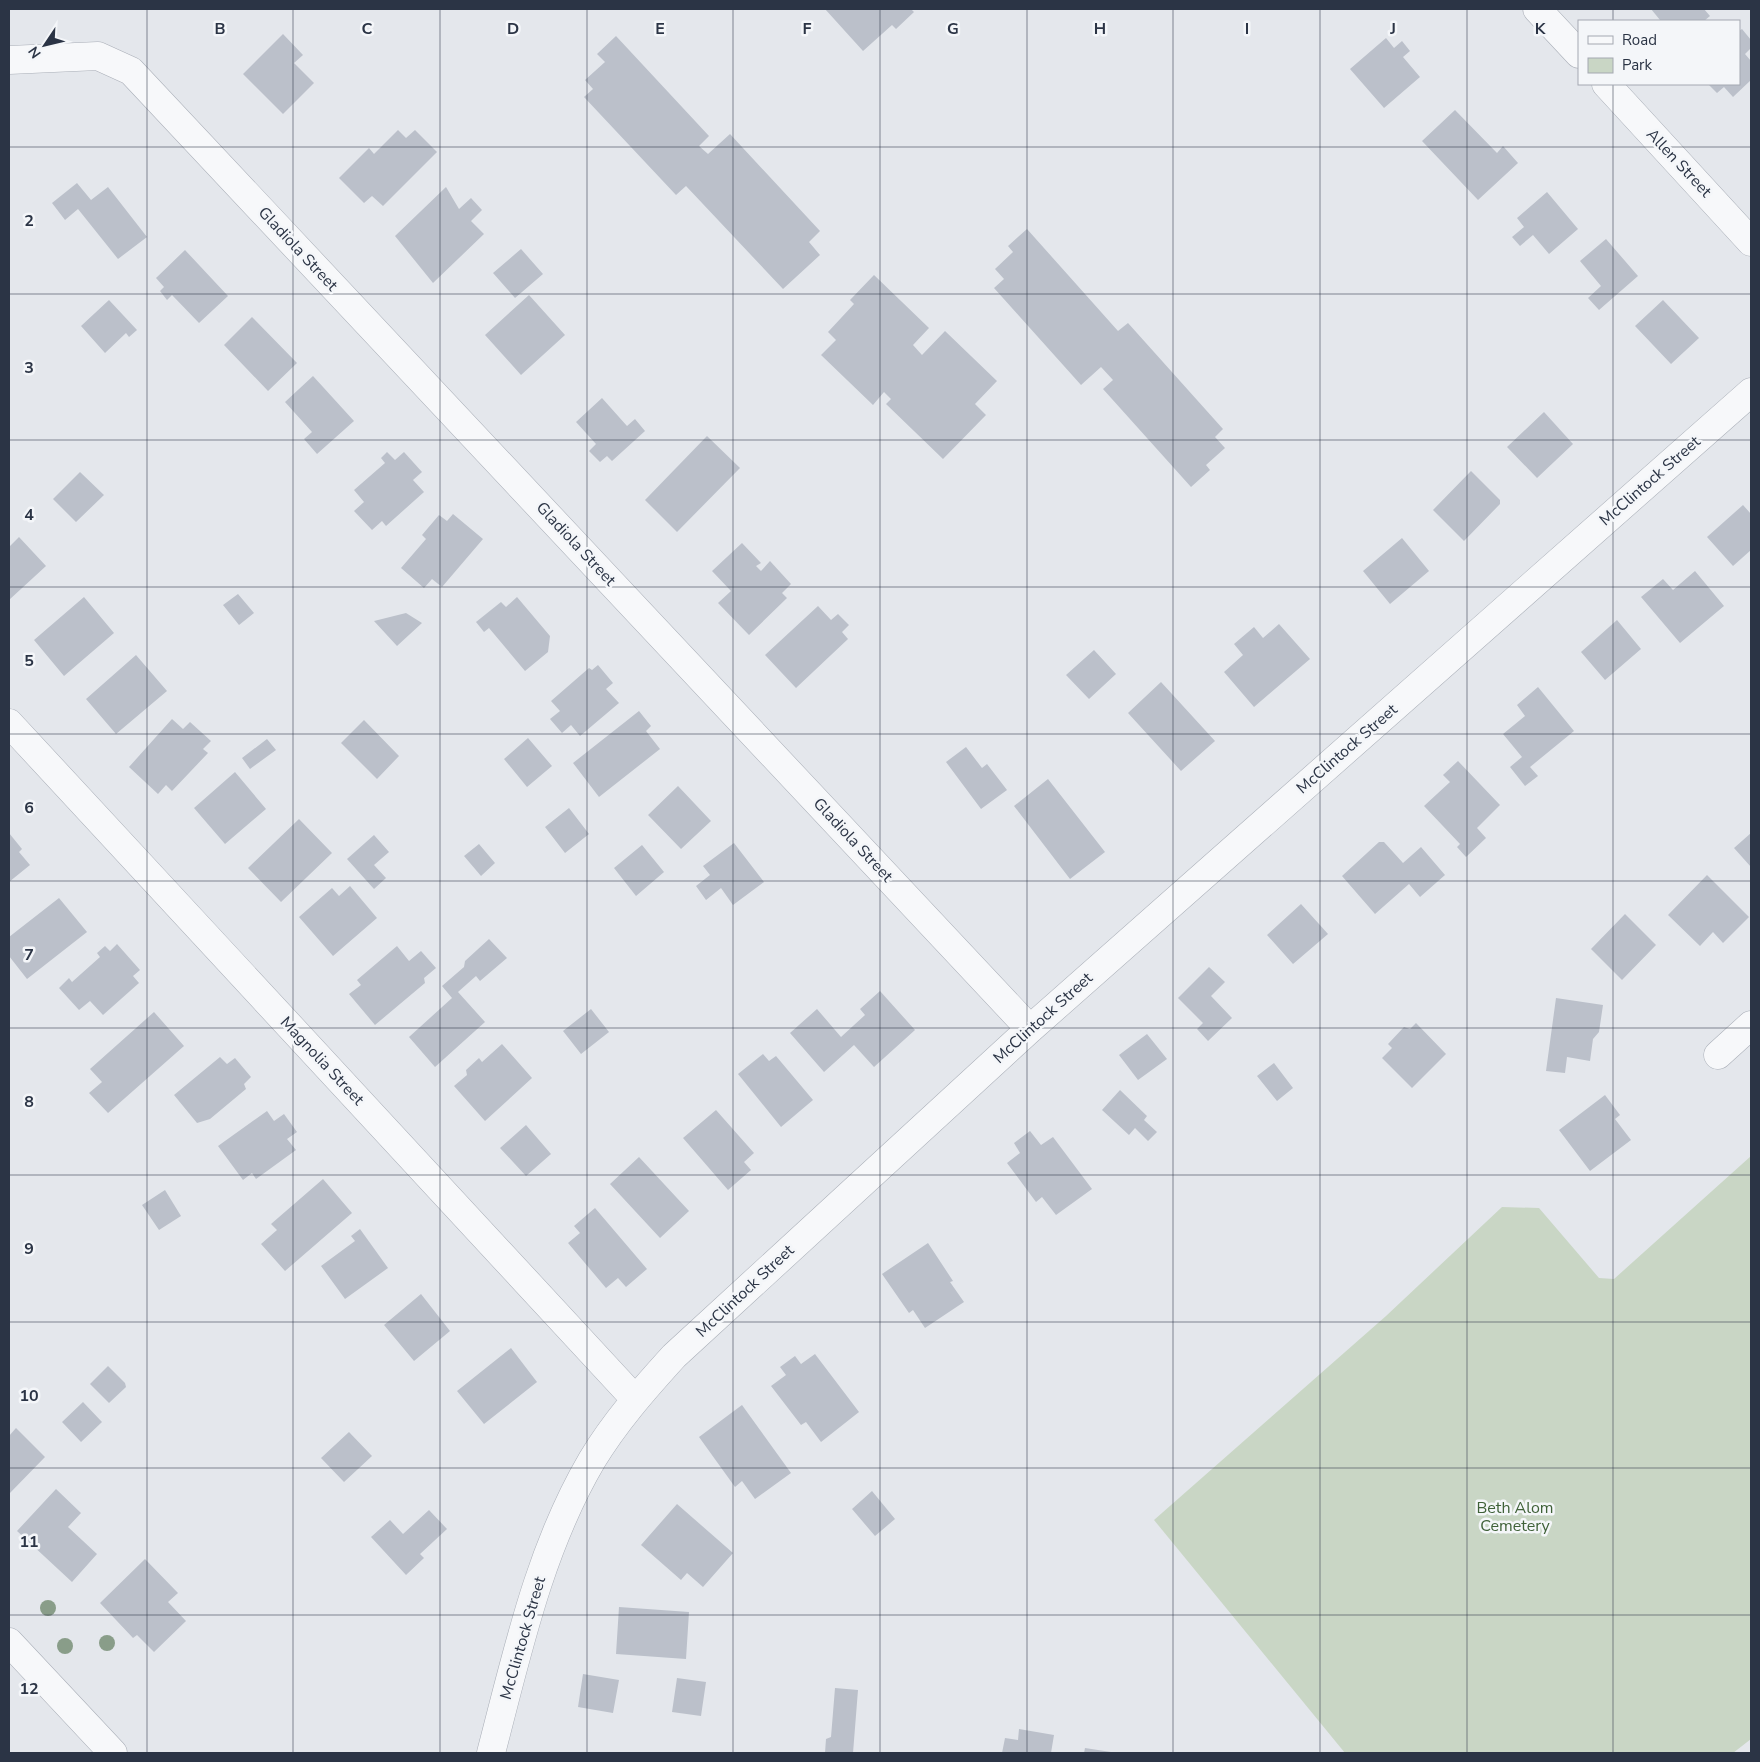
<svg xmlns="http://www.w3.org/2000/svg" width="1760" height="1762" viewBox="0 0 1760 1762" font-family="'Nunito Sans',sans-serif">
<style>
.green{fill:#c9d6c5}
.building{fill:#bbc0ca}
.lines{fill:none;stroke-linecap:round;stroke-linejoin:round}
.minor-casing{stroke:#a9aeb7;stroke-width:29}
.minor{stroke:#f7f8fa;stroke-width:28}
.tree{fill:#899d89}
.grid{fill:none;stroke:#2b3445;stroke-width:1;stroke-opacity:0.55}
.labels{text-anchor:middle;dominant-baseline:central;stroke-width:5;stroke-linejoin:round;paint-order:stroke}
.street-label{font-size:16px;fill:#2b3445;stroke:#f4f6f9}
.park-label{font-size:16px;fill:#3f6138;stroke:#f4f6f9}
.grid-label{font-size:16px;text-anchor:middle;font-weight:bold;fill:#2b3445;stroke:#f4f6f9;stroke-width:5;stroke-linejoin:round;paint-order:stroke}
</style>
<rect width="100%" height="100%" fill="#e4e7ec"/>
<path class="green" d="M1751 1156V1739L1733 1753H1345L1154 1520 1386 1316 1502 1207 1539 1208 1599 1278 1614 1279Z"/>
<path class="building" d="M825 9H911L914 12 896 29 892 25 863 51Z
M1651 9H1704L1710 16 1704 21H1659L1660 20Z
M1742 29 1751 40V48L1745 54 1751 61V80L1733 97 1724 87 1717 93 1708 84H1739V31Z
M283 34 303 55 294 63 314 83 283 114 243 74Z
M616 36 709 136 699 146 708 154 730 134 820 231 809 242 820 255 783 289 686 186 676 195 584 97 593 89 585 80 605 62 597 54Z
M1386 38 1394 48 1402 41 1410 51 1403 57 1420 77 1384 108 1350 69Z
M1455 110 1497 153 1503 146 1518 163 1478 200 1422 141Z
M398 130 406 138 415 130 437 152 383 206 372 196 364 203 339 178 369 148 374 154Z
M77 183 91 200 108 187 147 237 118 259 78 209 65 220 52 203Z
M446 187 459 209 471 198 482 210 471 221 484 234 433 283 395 236Z
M1547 192 1578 229 1549 254 1533 235 1520 246 1512 237 1524 227 1517 218Z
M1027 229 1118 331 1128 323 1223 429 1215 437 1225 448 1206 465 1210 470 1191 487 1103 389 1113 380 1101 367 1081 385 994 288 1004 279 995 269 1013 252 1008 246Z
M1606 239 1638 276 1599 310 1588 298 1601 286 1580 261Z
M521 249 543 274 515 298 493 273Z
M185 250 228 296 199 323 172 295 167 300 160 291 164 287 156 278Z
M874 275 929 328 913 345 922 355 945 331 997 381 975 404 986 415 943 459 886 404 891 399 884 392 873 405 821 355 836 340 828 332 854 304 850 300Z
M529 295 565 335 521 375 485 335Z
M109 300 137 330 129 337 126 333 105 353 81 326Z
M1663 300 1699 338 1671 364 1635 326Z
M252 317 297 363 268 391 224 345Z
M313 376 354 421 317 454 304 439 312 432 285 402Z
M602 398 627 426 635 419 645 431 612 461 607 456 600 462 589 451 596 444 576 422Z
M1544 412 1573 444 1537 478 1507 447Z
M707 436 740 468 677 532 645 500Z
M387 452 395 460 404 452 422 472 413 480 424 492 386 526 382 521 372 530 354 511 364 502 354 490 385 463 381 458Z
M1471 471 1500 500V504L1464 541 1433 510Z
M80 472 104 495 76 522 53 499Z
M1743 505 1751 514V550L1733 566 1707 537Z
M453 514 483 539 442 587 432 579 424 588 401 568 426 539 422 535 439 515 447 521Z
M19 537 46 566 9 600V547Z
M1402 538 1429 571 1390 604 1363 571Z
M742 543 761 563 756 566 761 571 770 561 791 584 782 593 787 598 749 635 718 603 731 591 712 571Z
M1695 571 1724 606 1680 643 1641 597 1663 579 1673 590Z
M238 594 254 613 239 625 223 605Z
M84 597 114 633 64 676 34 640Z
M517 597 550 636 548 652 525 671 489 628 484 632 476 622 501 602 506 607Z
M818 606 831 620 838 614 849 625 842 632 848 639 796 688 765 655Z
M406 613 422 623 397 646 374 621Z
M1617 620 1641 649 1605 680 1581 652Z
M1279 624 1310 659 1254 707 1224 672 1243 655 1234 644 1254 627 1263 638Z
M1094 650 1116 674 1089 699 1066 675Z
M136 655 167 691 116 734 86 699Z
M598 665 613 683 606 689 619 703 580 736 571 725 562 733 550 719 560 711 551 701 589 668 592 670Z
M1161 682 1215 741 1181 771 1128 713Z
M1538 687 1574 731 1530 767 1538 776 1525 786 1510 767 1522 757 1503 734 1525 716 1517 705Z
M639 711 651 726 646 731 660 749 599 797 573 763Z
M172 719 183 729 190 722 211 741 203 749 208 753 172 791 166 785 158 794 129 767Z
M364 720 399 756 377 779 341 743Z
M528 738 552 766 527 787 504 759Z
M267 739 276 750 250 769 242 758Z
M966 747 982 768 987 764 1007 790 981 809 946 762Z
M1458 761 1500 805 1477 828 1486 838 1466 857 1457 847 1460 844 1424 806 1450 782 1443 775Z
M235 772 266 809 225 844 194 808Z
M1048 779 1105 852 1070 879 1014 806Z
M678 786 711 821 681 849 648 815Z
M569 808 589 834 565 853 545 827Z
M299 819 332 853 281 902 248 868Z
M9 833 22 849 19 852 30 865 9 882Z
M1751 833V867L1734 848Z
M374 835 389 852 374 865 386 878 374 889 347 859Z
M1379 842H1384L1403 863 1421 847 1445 875 1420 897 1409 884 1375 914 1342 876Z
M734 843 764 882 733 905 721 888 706 900 696 886 710 875 703 866Z
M479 844 495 863 481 876 464 856Z
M642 845 664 872 636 896 614 868Z
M1707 875 1749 917 1723 943 1713 932 1700 946 1668 915Z
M350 886 377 918 333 956 299 917 332 888 339 896Z
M59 898 87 932 27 979 9 956V937Z
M1301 904 1328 934 1293 964 1267 935Z
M1625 914 1656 945 1622 980 1591 949Z
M489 939 507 958 480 981 476 976 458 992 485 1022 435 1067 409 1037 452 998 442 986 464 967 465 961Z
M117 944 140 970 133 976 139 983 103 1015 90 1001 79 1010 59 988 69 978 72 982 100 957 97 953 105 946 110 951Z
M397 946 409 961 421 951 436 968 424 978 425 983 375 1025 349 994 361 985 357 980Z
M1209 967 1225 982 1211 996 1232 1018 1208 1041 1197 1029 1203 1023 1178 998Z
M880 991 915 1030 874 1067 854 1045 824 1072 790 1033 817 1009 841 1037 865 1015 860 1009Z
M1556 998 1603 1005 1599 1032 1593 1039 1590 1061 1567 1057 1565 1073 1546 1071Z
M591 1009 609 1032 581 1054 563 1031Z
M154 1012 184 1046 108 1113 89 1093 102 1082 90 1069Z
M1416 1023 1446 1054 1412 1088 1382 1058 1392 1048 1388 1044 1404 1027 1410 1029Z
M1147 1034 1167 1059 1138 1080 1119 1055Z
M502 1044 532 1078 485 1121 454 1086 467 1075 466 1070 479 1058 482 1062Z
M763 1054 769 1061 776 1056 813 1100 781 1127 738 1074Z
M220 1057 227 1064 235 1058 251 1077 244 1084 246 1089 210 1119 197 1123 174 1095Z
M1274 1063 1293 1088 1277 1101 1257 1076Z
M1120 1090 1147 1116 1144 1120 1157 1132 1148 1141 1135 1128 1129 1135 1102 1110Z
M1605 1095 1620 1115 1615 1119 1631 1140 1590 1171 1559 1130Z
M716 1110 754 1153 744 1162 751 1170 728 1190 683 1138Z
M267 1111 274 1121 284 1114 297 1132 287 1139 296 1150 256 1179 252 1173 243 1180 218 1146Z
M526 1125 551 1154 526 1176 500 1148Z
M1030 1131 1041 1145 1053 1137 1092 1189 1056 1215 1042 1197 1036 1202 1007 1163 1020 1153 1014 1143Z
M639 1157 689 1211 660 1238 610 1184Z
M323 1179 352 1213 285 1271 261 1244 277 1230 271 1224Z
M165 1190 181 1216 159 1230 142 1205Z
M595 1208 647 1269 626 1287 618 1278 606 1288 568 1243 580 1233 574 1226Z
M360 1229 388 1268 345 1299 321 1266 355 1241 351 1236Z
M928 1243 953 1281 950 1282 964 1302 925 1328 913 1310 909 1313 882 1274Z
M421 1294 450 1331 414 1361 384 1325Z
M511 1348 537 1382 484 1424 457 1391Z
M815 1354 859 1412 821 1442 806 1422 801 1425 771 1386 786 1375 780 1367 795 1356 801 1364Z
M108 1366 125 1383 126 1387 109 1403 90 1384Z
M83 1402 102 1422 81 1442 62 1422Z
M742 1405 791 1473 755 1499 742 1481 735 1487 699 1437Z
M16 1428 45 1457 9 1494V1436Z
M349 1432 372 1456 344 1482 321 1458Z
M56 1489 81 1513 68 1527 97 1554 72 1582 17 1531Z
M872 1491 895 1519 875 1536 852 1509Z
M677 1504 733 1553 703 1587 687 1573 681 1580 641 1545Z
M429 1510 447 1529 420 1554 424 1558 406 1575 371 1537 390 1520 403 1534Z
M145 1559 178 1593 168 1602 186 1621 154 1652 137 1635 133 1638 100 1603Z
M619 1607 689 1612 686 1659 616 1654Z
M583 1674 619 1680 613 1713 578 1707Z
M677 1678 706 1682 701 1716 672 1712Z
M835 1688 858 1690 853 1753H825L826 1739 831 1737Z
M1019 1729 1054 1735 1051 1753H1002L1005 1738 1018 1740Z
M1085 1748 1111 1752 1110 1753H1084Z"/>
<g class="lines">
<g class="minor-casing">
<path id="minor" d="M1537 9 1579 54
M9 60 98 56 131 71 1030 1029
M1606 84 1751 242
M9 723 635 1399
M1718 1055 1751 1025
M9 1642 113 1753
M491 1753C517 1654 539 1550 592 1460 615 1422 644 1389 674 1356L1030 1029 1751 392"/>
</g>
<use href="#minor" class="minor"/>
</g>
<g class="tree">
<circle cx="48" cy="1608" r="8"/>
<circle cx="107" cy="1643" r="8"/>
<circle cx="65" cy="1646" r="8"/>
</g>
<path class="grid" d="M147 9V1753M293 9V1753M440 9V1753M587 9V1753M733 9V1753M880 9V1753M1027 9V1753M1173 9V1753M1320 9V1753M1467 9V1753M1613 9V21M1613 84V1753M9 147H1751M9 294H1751M9 440H1751M9 587H1751M9 734H1751M9 881H1751M9 1028H1751M9 1175H1751M9 1322H1751M9 1468H1751M9 1615H1751"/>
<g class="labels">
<g class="street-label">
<text transform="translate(1679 163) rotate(47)">Allen Street</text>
<text transform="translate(298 249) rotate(47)">Gladiola Street</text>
<text transform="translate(1650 481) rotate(-41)">McClintock Street</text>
<text transform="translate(576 544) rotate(47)">Gladiola Street</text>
<text transform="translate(1347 749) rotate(-41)">McClintock Street</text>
<text transform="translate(853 840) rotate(47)">Gladiola Street</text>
<text transform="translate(1043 1018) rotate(-42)">McClintock Street</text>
<text transform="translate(322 1061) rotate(47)">Magnolia Street</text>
<text transform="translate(745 1291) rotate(-43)">McClintock Street</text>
<text transform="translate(523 1638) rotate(-74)">McClintock Street</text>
</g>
<g class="park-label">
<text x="1515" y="1508">Beth Alom<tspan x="1515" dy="18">Cemetery</tspan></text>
</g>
</g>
<g class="grid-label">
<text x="220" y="34">B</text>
<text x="367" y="34">C</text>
<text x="513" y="34">D</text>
<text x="660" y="34">E</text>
<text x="807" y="34">F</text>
<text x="953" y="34">G</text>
<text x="1100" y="34">H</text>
<text x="1247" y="34">I</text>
<text x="1393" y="34">J</text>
<text x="1540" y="34">K</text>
<text x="29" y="226">2</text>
<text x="29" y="373">3</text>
<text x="29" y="520">4</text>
<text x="29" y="666">5</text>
<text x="29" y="813">6</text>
<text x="29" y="960">7</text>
<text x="29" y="1107">8</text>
<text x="29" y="1254">9</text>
<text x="29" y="1401">10</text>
<text x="29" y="1547">11</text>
<text x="29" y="1694">12</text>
</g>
<rect width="1760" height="1762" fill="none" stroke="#2b3445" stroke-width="20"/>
<rect x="1578" y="20" width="162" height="65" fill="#f4f6f9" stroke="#a4a8b1"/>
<rect x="1588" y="36" width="25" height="8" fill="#f7f8fa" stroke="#a4a8b1"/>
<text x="1622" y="45" font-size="15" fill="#2b3445">Road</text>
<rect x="1588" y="58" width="25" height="15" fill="#c9d6c5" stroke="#a4a8b1"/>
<text x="1622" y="70" font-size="15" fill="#2b3445">Park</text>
<g transform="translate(45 45) rotate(235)" stroke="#f4f6f9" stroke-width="4" paint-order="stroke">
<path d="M0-4L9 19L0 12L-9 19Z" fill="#2b3445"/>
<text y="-8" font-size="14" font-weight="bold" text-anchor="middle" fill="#2b3445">N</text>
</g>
</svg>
